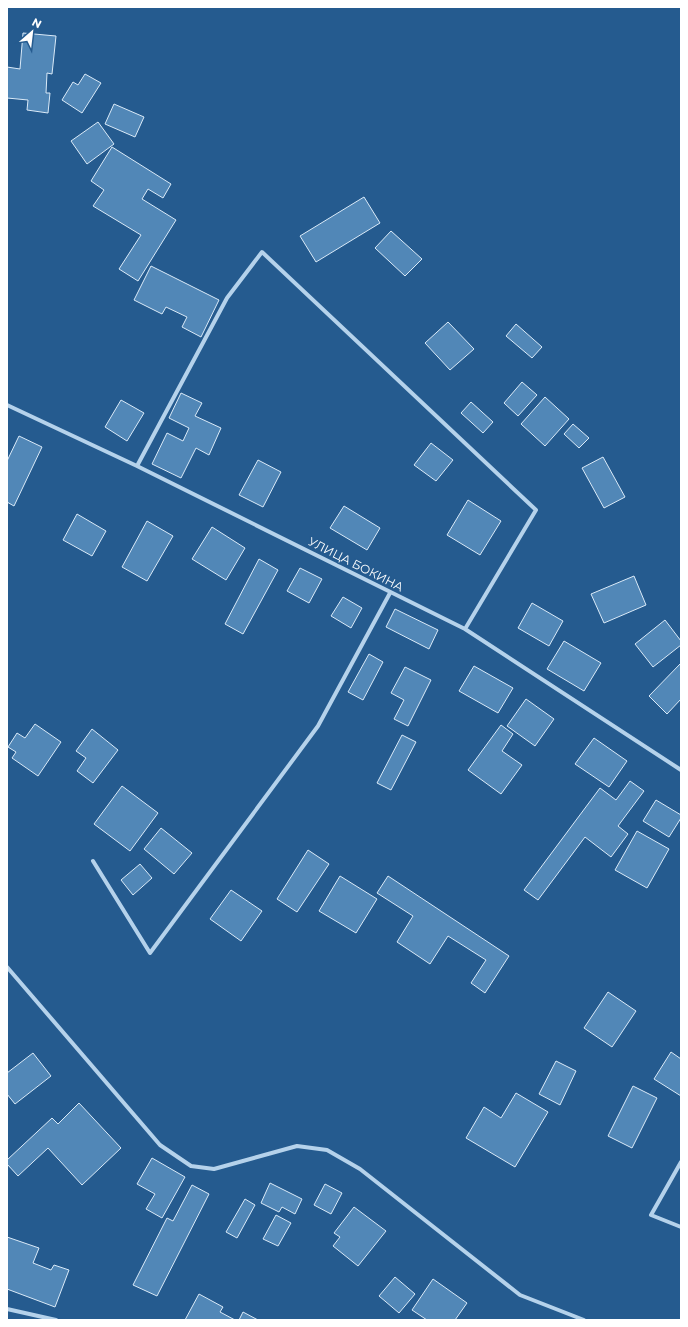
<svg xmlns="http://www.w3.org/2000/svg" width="688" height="1327" viewBox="0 0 688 1327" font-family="Montserrat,sans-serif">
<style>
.building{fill:#5187b7;stroke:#daeaf8}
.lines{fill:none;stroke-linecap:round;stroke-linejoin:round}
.minor{stroke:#b5d2eb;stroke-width:4}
.labels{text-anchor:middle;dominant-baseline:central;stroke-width:3;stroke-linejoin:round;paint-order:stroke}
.street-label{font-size:12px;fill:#fff;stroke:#255b8f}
</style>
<rect width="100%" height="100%" fill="#255b8f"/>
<path class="building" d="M23 33 56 36 52 74 47 73 46 93H50L48 113 27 110 28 100 7 98V67L20 69Z
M85 74 101 83 82 113 62 100 73 82 78 85Z
M114 104 144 117 135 137 105 124Z
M98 122 114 144 87 164 71 141Z
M112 147 171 184 163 198 148 189 142 199 176 220 138 281 119 269 141 235 93 206 104 190 91 181Z
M364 197 380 223 316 262 300 236Z
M391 231 422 259 405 276 375 248Z
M151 266 219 300 201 337 182 327 187 317 166 307 162 314 134 300Z
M448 322 474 349 450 370 425 343Z
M516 324 542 347 532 358 506 336Z
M522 382 537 395 518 416 504 403Z
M181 393 202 403 195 416 221 428 209 455 196 448 181 478 152 464 167 433 183 441 189 428 169 418Z
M545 397 569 419 545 446 521 424Z
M121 400 144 413 127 441 105 427Z
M471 402 493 422 483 433 461 413Z
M573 424 589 438 579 448 564 434Z
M19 436 42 447 14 506 7 502V461Z
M431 443 453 460 436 481 414 465Z
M603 457 625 497 604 508 582 468Z
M258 460 281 472 263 507 239 495Z
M468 500 501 521 480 555 447 535Z
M344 506 380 528 367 550 330 528Z
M77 514 106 531 92 556 63 540Z
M147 521 173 536 147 581 122 567Z
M212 527 245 548 226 580 192 559Z
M259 559 278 570 243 634 225 624Z
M300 568 322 579 309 603 287 591Z
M634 576 646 605 604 623 591 594Z
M343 597 362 608 351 628 331 616Z
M532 603 563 621 549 646 518 628Z
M395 609 438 630 429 649 386 627Z
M665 620 681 641V645L653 667 635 644Z
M564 641 601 663 584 691 547 669Z
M369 654 383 662 363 700 348 692Z
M681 663V699L667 714 649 696Z
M474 666 513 688 498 713 459 691Z
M405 667 431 680 408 726 394 719 404 700 391 693Z
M526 699 554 719 535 746 507 726Z
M35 724 61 742 38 776 12 758 16 752 8 747 17 733 25 738Z
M501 725 513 734 502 751 522 765 501 794 468 770Z
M92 729 118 750 93 783 77 771 86 758 76 751Z
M402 735 416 742 391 790 377 783Z
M594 738 627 761 609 787 575 764Z
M630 781 644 791 618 826 628 834 611 857 585 837 538 900 524 890 600 788 616 800Z
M122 786 158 813 130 851 94 824Z
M656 800 681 815V818L669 837 643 821Z
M161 828 192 853 174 874 144 849Z
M637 831 669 849 647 888 615 870Z
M308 850 329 864 297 912 277 899Z
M140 864 152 878 133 895 121 880Z
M340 876 377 899 356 933 319 911Z
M388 876 509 956 485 993 471 983 486 960 448 936 430 964 397 942 413 916 377 893Z
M231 890 262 911 241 941 210 919Z
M608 992 636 1011 612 1047 584 1028Z
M671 1052 681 1059V1096L654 1079Z
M33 1053 51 1076 15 1104 7 1094V1073Z
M556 1061 576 1071 560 1105 539 1094Z
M633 1086 657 1098 632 1148 608 1136Z
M516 1093 548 1112 515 1167 466 1138 484 1107 501 1118Z
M79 1103 121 1148 82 1185 48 1148 18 1176 7 1164V1160L52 1118 58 1124Z
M152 1158 185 1177 162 1218 146 1209 155 1194 137 1184Z
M270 1183 302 1199 295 1214 282 1207 279 1212 261 1203Z
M325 1184 342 1193 331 1214 314 1205Z
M192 1185 209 1194 157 1296 133 1285 167 1218 173 1221Z
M245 1199 255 1205 237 1238 226 1232Z
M354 1207 386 1231 358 1266 333 1246 340 1237 334 1233Z
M276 1215 291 1223 278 1246 263 1239Z
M7 1237 39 1248 33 1263 51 1270 54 1265 69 1270 55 1307 7 1289Z
M395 1277 415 1294 399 1313 379 1296Z
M433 1279 467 1303 455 1320H427L412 1310Z
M199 1294 223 1307 220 1312 235 1320H185Z
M243 1312 258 1320H239Z"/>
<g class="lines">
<path class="minor" d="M7 405 137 466 465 629 681 770
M137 466 227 298 262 252 536 510 465 629
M93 861 150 953 318 726 390 593
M7 967 160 1145 191 1166 214 1169 297 1146 327 1150 360 1169 520 1295 584 1320
M681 1162 651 1215 681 1227
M7 1309 56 1320"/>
</g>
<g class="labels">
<g class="street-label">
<text transform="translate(356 564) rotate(27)">УЛИЦА БОКИНА</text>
</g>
</g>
<rect width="688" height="1327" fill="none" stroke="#ffffff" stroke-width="16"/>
<g transform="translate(32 32) rotate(28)" stroke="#255b8f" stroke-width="3" paint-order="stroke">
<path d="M0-3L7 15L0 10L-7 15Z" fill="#ffffff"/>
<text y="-6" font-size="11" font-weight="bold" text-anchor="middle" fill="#ffffff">N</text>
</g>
</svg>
